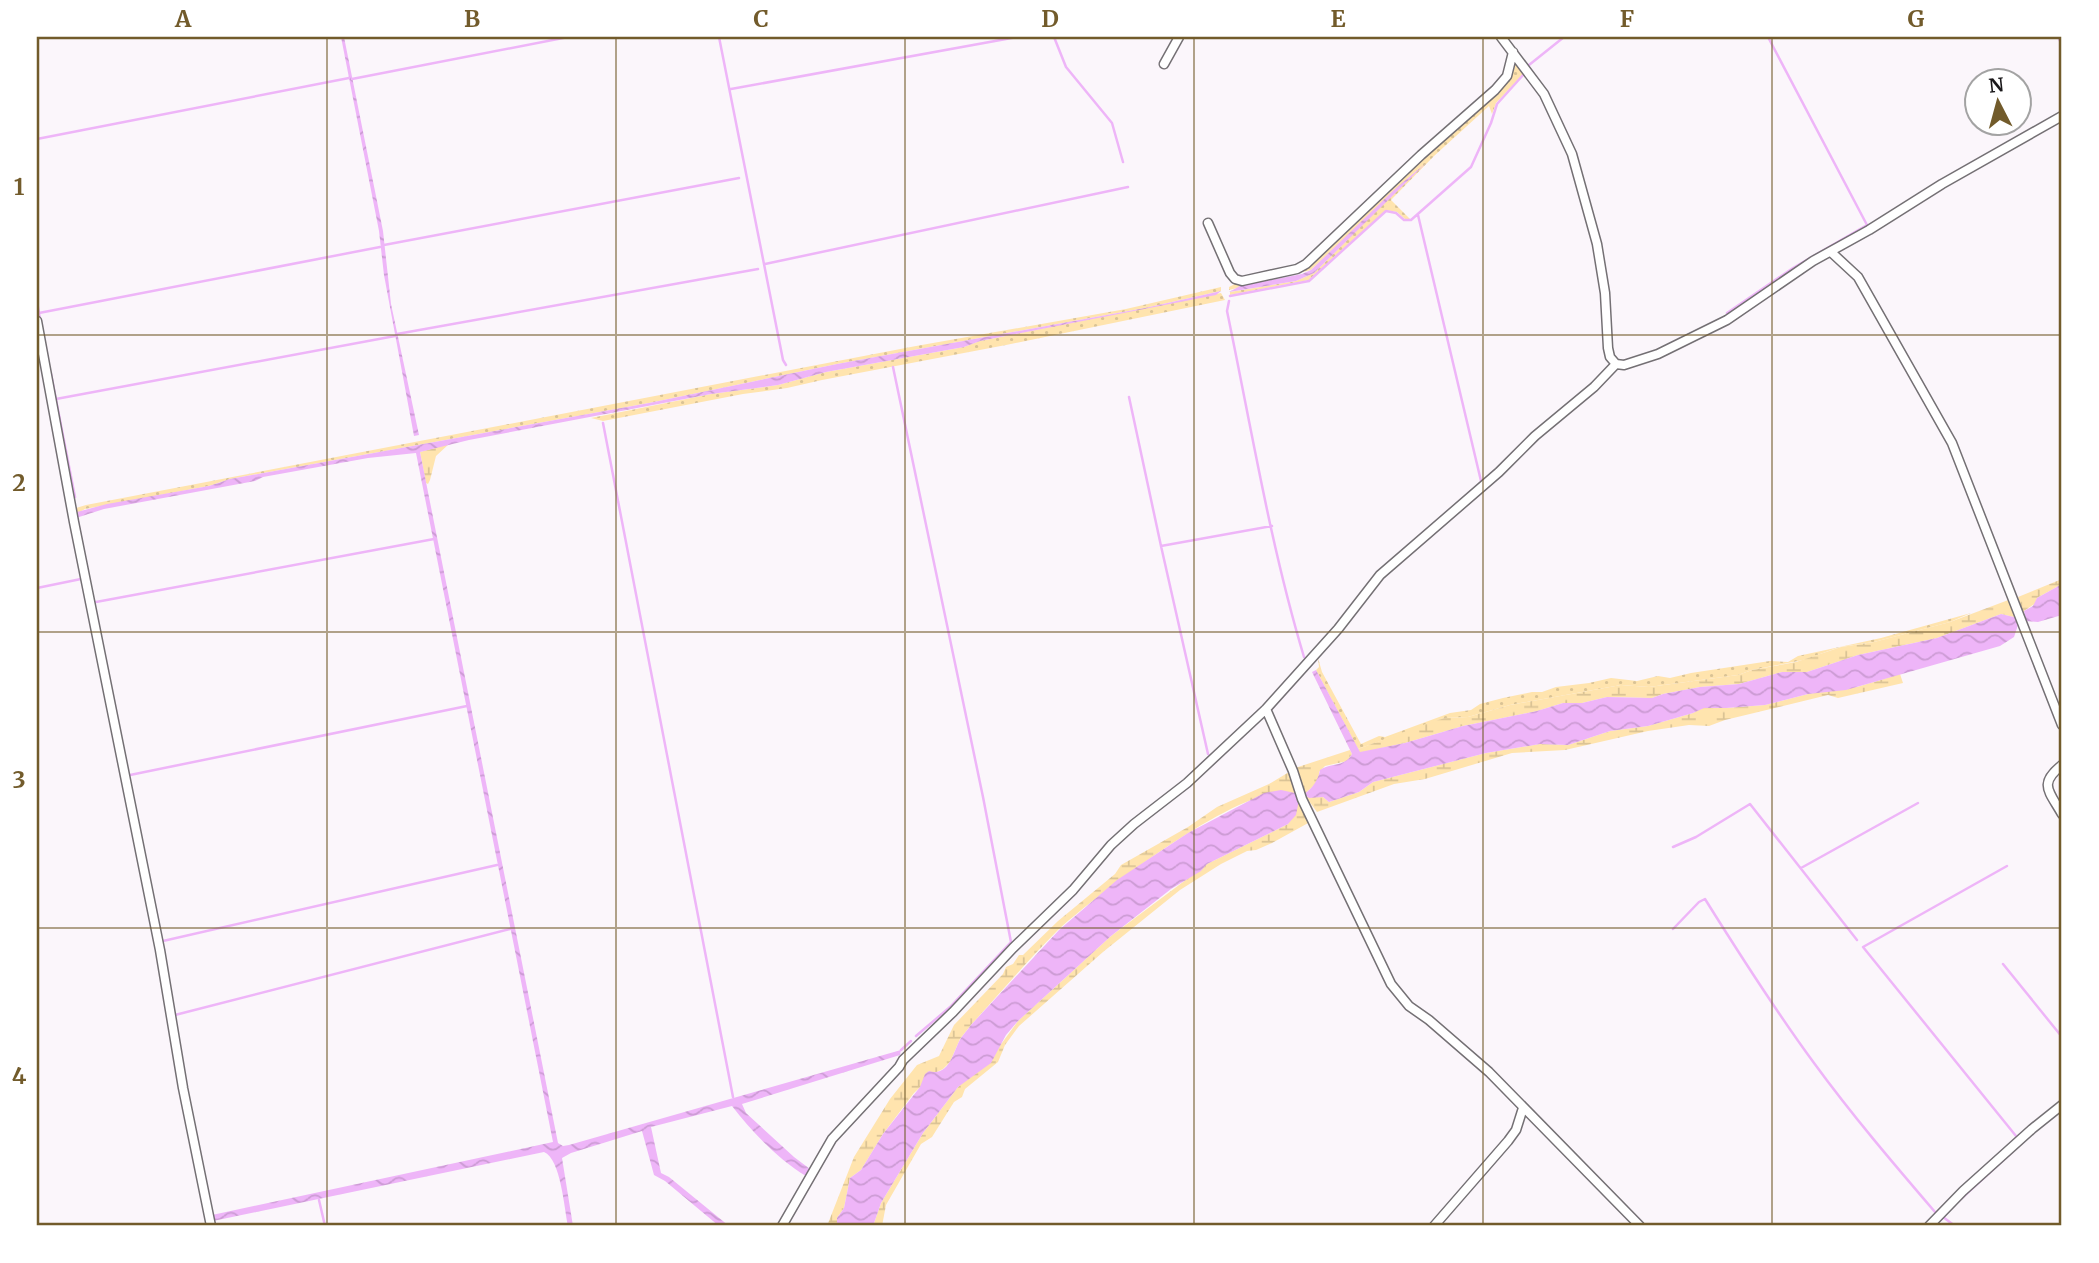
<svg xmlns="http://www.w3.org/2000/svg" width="2099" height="1263" viewBox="0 0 2099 1263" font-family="Merriweather,serif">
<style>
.grass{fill:url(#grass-dots)}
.wetland{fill:url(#wetland-marsh)}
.water{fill:url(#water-waves)}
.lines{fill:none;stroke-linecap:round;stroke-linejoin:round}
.stream{stroke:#eeb5f8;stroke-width:2.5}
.street-casing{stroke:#747074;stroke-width:11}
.street{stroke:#fff;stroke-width:8}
.grid{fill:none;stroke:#725b2b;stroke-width:2;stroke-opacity:0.55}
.neatline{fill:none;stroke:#725b2b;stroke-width:2.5}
.grid-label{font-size:23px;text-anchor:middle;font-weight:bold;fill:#725b2b}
</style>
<defs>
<pattern id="grass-dots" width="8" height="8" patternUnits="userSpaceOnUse" patternTransform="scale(1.75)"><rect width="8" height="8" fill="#ffe4ae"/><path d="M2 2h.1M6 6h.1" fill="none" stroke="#dac395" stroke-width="1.8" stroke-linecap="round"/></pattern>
<pattern id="wetland-marsh" width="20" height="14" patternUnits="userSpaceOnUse" patternTransform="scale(1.75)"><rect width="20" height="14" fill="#ffe4ae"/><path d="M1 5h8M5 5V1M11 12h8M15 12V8" fill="none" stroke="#dac395"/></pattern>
<pattern id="water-waves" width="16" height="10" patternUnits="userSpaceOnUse" patternTransform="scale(1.75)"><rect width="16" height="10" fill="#eeb5f8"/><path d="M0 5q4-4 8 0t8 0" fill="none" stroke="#cc9bd4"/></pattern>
</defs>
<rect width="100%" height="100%" fill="#fbf6fb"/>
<path class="grass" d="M1516 62 1525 72 1496 103 1492 114 1489 106 1434 156 1391 200 1410 219H1405L1397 212 1386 210 1309 280 1230 295V292L1296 281 1314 273 1420 167 1311 270 1229 290V287L1237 283 1308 267 1507 81 1514 70Z
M1221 287V291L1212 293 1145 308 837 364 649 403 230 479 209 486 85 509 76 514V508L86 505 916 346 1126 309Z
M1221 293 1225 300 1006 345 822 380 787 388 743 394 603 421 591 418 711 394 778 385 826 372 964 347 980 341Z
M1971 613 1950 622 1874 642 1840 647 1803 660 1752 670 1738 675 1649 687 1621 685 1510 705 1468 717 1445 718 1358 749 1316 670 1319 667 1318 658 1322 672 1361 744 1379 736 1385 737 1450 713 1471 710 1480 704 1503 698 1532 692H1542L1556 687 1589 683 1611 678 1637 681 1658 676 1670 678 1691 673 1770 661 1788 662 1798 656 1881 638Z"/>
<path class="wetland" d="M449 444 436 456 430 480 428 484 426 483 420 452Z
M2062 579V584L2037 598 2036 603 2024 611V615L2018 597Z
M2011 599 2018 618 2001 614 1937 638 1858 655 1807 672H1782L1739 684 1700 687 1663 694 1652 698 1607 697 1582 703H1563L1537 711 1463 726 1405 743 1359 753 1358 749 1428 723 1445 718 1468 717 1510 705 1621 685 1649 687 1738 675 1752 670 1796 662 1841 647 1874 642 1950 622Z
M1900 674 1903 683 1838 698 1828 695 1725 720 1709 726 1689 725 1648 731 1565 750 1512 753 1425 779 1394 784 1317 812 1306 797H1323L1329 802 1359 792 1373 782 1486 753 1540 744 1568 745 1610 731 1648 726 1693 713 1704 707 1726 708 1765 705 1808 694 1857 687Z
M1350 750 1352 754 1347 761 1325 766 1319 772C1320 781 1311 789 1304 794L1295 768Z
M1289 772 1298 796C1259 768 1090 900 1058 930 1028 960 1000 993 971 1025L960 1039 950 1062 943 1069 935 1073 914 1093 883 1134 861 1170 850 1178 844 1208 837 1218V1226H827L854 1157 890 1099 917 1065 939 1056 954 1025 1003 974 1006 967 1013 964 1019 955H1023L1058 921 1115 874 1121 865 1188 827 1217 807 1269 784Z
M1299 800 1310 822 1272 843 1256 850 1247 851 1221 864 1180 890 1103 952 1019 1026 1005 1045 998 1062 965 1089 962 1097 954 1102 932 1137 921 1144 886 1205 882 1226H873L881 1203 923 1133 958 1087 999 1047 1018 1021 1111 936 1207 864 1288 824Z"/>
<path class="water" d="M341 37H344L383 231 391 304 419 435 414 436 384 275 379 231Z
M1426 163 1314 273 1296 281 1229 292 1240 286 1302 274 1311 270 1395 189Z
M1221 291 1216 295 980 341 964 347 826 372 778 385 711 394 469 440 420 452 558 1143 563 1146 569 1145 901 1050 900 1055 742 1104 746 1113 794 1157 810 1169 806 1176C778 1159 752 1132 732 1106L651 1127 661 1173 669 1177 729 1226H719L665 1181 654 1175 642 1131 571 1153 562 1158 573 1226H568C564 1208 561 1159 544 1152L213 1221 212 1215 553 1142 416 453 368 458 263 477 255 481 104 509 79 517H77V512L107 504 209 486 230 479 649 403 837 364 1145 308Z
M2062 584V615L2038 622 2026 621 2024 611 2033 606 2037 598Z
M2001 614 2018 618 2021 623 2018 625 2014 637 2000 646 1846 690 1808 694 1765 705 1726 708H1704L1693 713 1648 726 1610 731 1568 745 1540 744 1486 753 1373 782 1359 792 1329 802 1323 797 1309 798 1304 794C1313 788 1318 780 1320 770 1331 762 1344 768 1352 754L1312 672 1316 670 1360 752 1405 743 1463 726 1537 711 1563 703H1582L1607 697 1652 698 1663 694 1700 687 1739 684 1782 672H1807L1858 655 1937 638Z
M1281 790 1295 793 1299 800 1296 815 1288 824 1207 864 1201 871 1171 889 1111 936 1018 1021 1006 1035 991 1063 958 1087 923 1133 881 1203 873 1226H837V1218L844 1208 850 1178 861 1170 883 1134 920 1087 925 1074 929 1071C950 1077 953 1051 961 1038 964 1034 968 1029 971 1025L1059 930 1117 880 1188 833 1264 793Z"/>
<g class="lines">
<path class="stream" d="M719 37 783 360 786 365
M1054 37 1066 67 1112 123 1123 162
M2058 37 2062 45
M1529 65 1564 37
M352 79 568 37
M731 89 1017 37
M37 139 349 78
M1418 215 1481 481
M384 245 739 178
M765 264 1128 187
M1230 296 1309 281 1386 211 1396 213 1404 220H1411L1471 167 1491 123 1497 104 1524 74
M1229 301 1227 311C1251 426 1270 544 1304 657
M37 302 40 319
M39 313 380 247
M1727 313 1793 268 1867 225 1768 37
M397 334 758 269
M893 367 983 797 1011 942 950 1007 916 1036
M51 374 75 497
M1129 397 1161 546 1272 526
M56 399 395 336
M603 423 733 1097
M77 517 82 543
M1161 546 1208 754
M37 588 81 579
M96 602 434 539
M130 775 467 706
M1673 847 1696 837 1750 804 1857 940
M2007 866 1863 947 2016 1136
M1801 868 1918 803
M1673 929 1699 902 1705 899C1740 955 1775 1010 1814 1063 1852 1115 1893 1163 1935 1212
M163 941 497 865
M2003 964 2062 1037
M175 1015 510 929
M901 1050 911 1041
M319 1200 325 1226
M1952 1207 2012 1152
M1935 1226 1943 1217 1955 1226"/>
<g class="street-casing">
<path id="street" d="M1501 37 1544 94 1572 154 1597 244 1605 293 1608 348 1610 357 1616 364
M1164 64 1179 37
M1208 223 1230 273 1235 279 1242 281 1297 269 1306 264 1421 155 1495 90 1507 76 1513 52
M1831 252 1858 277 1952 443 2062 725
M37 321 74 522 160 950 183 1088 211 1226
M1616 364 1624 365 1658 354 1727 320 1813 261 1869 230 1942 184 2062 116
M1266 709 1293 771 1302 799 1391 984 1409 1006 1429 1020 1489 1072 1640 1226
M2062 765C2038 784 2049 791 2062 814
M782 1226 832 1139 899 1067 903 1060 953 1012 1013 948 1073 890 1111 845 1134 824 1187 783 1266 709 1338 629 1380 575 1499 472 1535 436 1594 387 1616 364
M1434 1226 1508 1141 1516 1130 1523 1108
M1929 1226 1963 1191 2032 1129 2062 1105"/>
</g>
<use href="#street" class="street"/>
</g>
<path class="grid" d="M327 37V1226M616 37V1226M905 37V1226M1194 37V1226M1483 37V1226M1772 37V1226M37 335H2062M37 632H2062M37 928H2062"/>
<rect width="2099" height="1263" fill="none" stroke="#ffffff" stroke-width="77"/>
<g transform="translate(1998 102) rotate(354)"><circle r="33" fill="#ffffff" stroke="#a3a3a3" stroke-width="2"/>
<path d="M0-5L12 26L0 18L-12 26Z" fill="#725b2b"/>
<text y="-10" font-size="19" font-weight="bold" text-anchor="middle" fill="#1a181a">N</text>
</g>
<rect x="38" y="38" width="2022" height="1186" class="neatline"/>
<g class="grid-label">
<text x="183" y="27">A</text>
<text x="472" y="27">B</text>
<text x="761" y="27">C</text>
<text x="1050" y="27">D</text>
<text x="1338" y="27">E</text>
<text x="1627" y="27">F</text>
<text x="1916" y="27">G</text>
<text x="19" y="195">1</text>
<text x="19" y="491">2</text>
<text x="19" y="788">3</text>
<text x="19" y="1084">4</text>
</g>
</svg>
